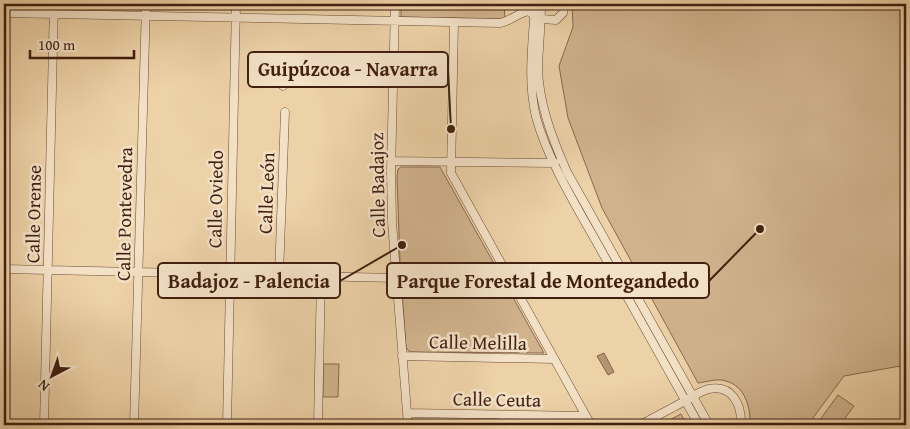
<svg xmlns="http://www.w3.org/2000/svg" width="910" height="429" viewBox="0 0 910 429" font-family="'Gentium Book Plus',serif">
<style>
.green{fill:#d0b38d;stroke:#88694e}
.water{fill:#b39473;stroke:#85654b}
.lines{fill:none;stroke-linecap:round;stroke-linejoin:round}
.minor-casing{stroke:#6c4c35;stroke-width:9}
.minor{stroke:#f3e1c6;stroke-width:8}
.labels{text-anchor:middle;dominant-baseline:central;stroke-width:5;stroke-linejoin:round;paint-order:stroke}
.street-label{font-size:19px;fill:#411f0f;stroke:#f3e1c6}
.leader{fill:none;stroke:#411f0f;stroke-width:2}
.callout-dot{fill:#411f0f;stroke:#f3e1c6;stroke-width:2}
.callout{fill:#f3e1c6;stroke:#411f0f;stroke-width:2}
.callout-label{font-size:20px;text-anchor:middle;font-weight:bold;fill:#411f0f}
</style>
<rect width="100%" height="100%" fill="#edd1a7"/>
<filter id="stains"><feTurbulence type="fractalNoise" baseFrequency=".004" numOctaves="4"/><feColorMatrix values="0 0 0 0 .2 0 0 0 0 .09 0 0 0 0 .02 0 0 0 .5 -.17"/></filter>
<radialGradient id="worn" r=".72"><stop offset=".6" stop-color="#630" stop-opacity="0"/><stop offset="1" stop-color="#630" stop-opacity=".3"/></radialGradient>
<path class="green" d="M401 4H504L505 19 401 17Z
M572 4H906V365L844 376 810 422 815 425H750C751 408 745 386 726 381 717 378 707 382 698 383L602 208 568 118 559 66 573 27Z
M401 167H440L544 353 410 352 406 348 400 262 397 177 398 169Z
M323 364H339L338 397H323Z
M838 395 854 406 840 425H816Z
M681 414 687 425H660Z"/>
<path class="water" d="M604 353 614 372 608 375 597 356Z"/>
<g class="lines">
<g class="minor-casing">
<path id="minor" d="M395 4 391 172 392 222 408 425
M535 4C533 42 527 79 536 117 547 158 576 206 597 243 631 304 665 364 699 425
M541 4C541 24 539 45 538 65 538 102 552 138 567 172L709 425
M4 13 500 23C511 21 518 13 528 11L541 19 556 20 563 13 565 4
M454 22 451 173 591 425
M283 86 284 75 394 62
M392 161 555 163
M4 269 396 278
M279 275 285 112
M402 356 554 359
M408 413 585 416
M44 425 54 4
M134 425 146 4
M227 425 236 4
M318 425 321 276
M502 425V415
M640 425C655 417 670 409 685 401 692 397 700 391 709 389 732 384 742 405 741 425
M904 425 906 424"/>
</g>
<use href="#minor" class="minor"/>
</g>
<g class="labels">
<g class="street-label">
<text transform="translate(377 185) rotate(-91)">Calle Badajoz</text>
<text transform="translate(266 193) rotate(-88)">Calle León</text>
<text transform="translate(215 199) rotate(-89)">Calle Oviedo</text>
<text transform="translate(33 214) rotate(-89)">Calle Orense</text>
<text transform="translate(124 214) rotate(-89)">Calle Pontevedra</text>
<text transform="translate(478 342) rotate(1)">Calle Melilla</text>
<text transform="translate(497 399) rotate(1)">Calle Ceuta</text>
</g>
</g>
<path class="leader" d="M451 129L448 69M760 229L709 281M402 245L340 281"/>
<g class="callout-dot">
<circle cx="451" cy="129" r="5"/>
<circle cx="760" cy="229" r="5"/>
<circle cx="402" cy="245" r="5"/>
</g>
<g class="callout">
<rect x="248" y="52" width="200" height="35" rx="5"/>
<rect x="387" y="263" width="322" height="35" rx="5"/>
<rect x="158" y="263" width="182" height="35" rx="5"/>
</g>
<g class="callout-label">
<text x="348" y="76">Guipúzcoa - Navarra</text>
<text x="548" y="288">Parque Forestal de Montegandedo</text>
<text x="249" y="288">Badajoz - Palencia</text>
</g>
<rect width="910" height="429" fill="none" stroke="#edd1a7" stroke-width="20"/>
<rect x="5" y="5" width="900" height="419" fill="none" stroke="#411f0f" stroke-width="2.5"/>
<rect x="10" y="10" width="890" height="409" fill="none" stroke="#411f0f"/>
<g transform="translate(52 376) rotate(221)" stroke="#f3e1c6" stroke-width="4" paint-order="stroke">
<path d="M0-4L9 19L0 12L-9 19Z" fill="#411f0f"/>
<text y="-8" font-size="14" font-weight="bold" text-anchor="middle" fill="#411f0f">N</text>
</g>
<path d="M30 50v8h104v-8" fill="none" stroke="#411f0f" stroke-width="2.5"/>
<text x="38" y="50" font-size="15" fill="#411f0f" stroke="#f3e1c6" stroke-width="4" paint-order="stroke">100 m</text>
<rect width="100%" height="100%" filter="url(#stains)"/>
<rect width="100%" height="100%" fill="url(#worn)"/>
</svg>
